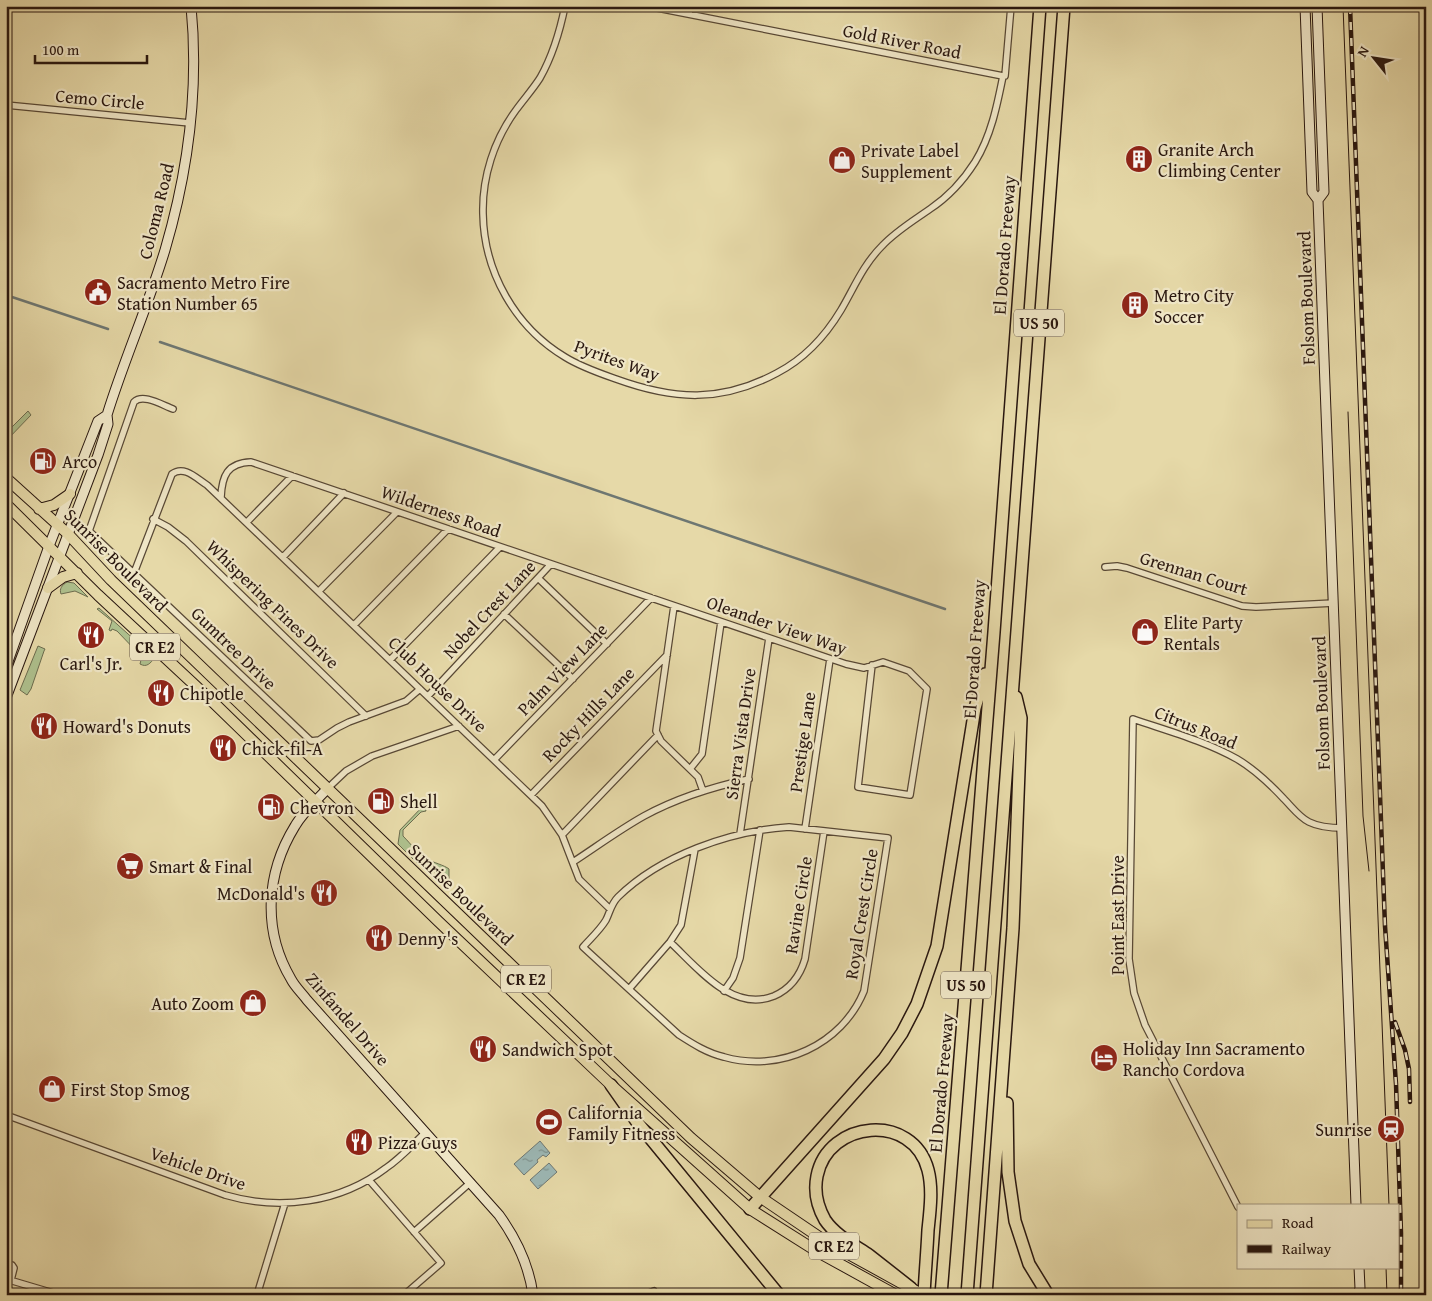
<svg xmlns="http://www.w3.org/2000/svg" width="1432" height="1301" viewBox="0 0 1432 1301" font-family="'Gentium Book Plus',serif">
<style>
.grass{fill:#aec08d;stroke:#6c6c4e}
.water{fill:url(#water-ripples);stroke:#6e7772}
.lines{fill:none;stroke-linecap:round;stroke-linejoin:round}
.stream{stroke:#6e7772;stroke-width:2.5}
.street-casing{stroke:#584835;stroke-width:8}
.secondary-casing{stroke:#29170f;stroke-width:11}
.primary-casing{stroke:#29170f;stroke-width:12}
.highway-casing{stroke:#29170f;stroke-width:14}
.street{stroke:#efe6c6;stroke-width:5.5}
.secondary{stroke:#efe6c6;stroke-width:9}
.primary{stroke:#e6d9a8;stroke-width:10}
.highway{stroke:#e6d9a8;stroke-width:11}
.tram{stroke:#29170f;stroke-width:1}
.rail-casing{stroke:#29170f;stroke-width:4.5}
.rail{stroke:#efe6c6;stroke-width:2.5;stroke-dasharray:8;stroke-linecap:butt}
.labels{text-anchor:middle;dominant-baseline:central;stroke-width:4.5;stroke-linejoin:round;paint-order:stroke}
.shield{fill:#efe6c6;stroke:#645546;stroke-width:1}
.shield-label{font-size:16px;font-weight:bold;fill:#29170f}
.street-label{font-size:18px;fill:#29170f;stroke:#efe6c6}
.poi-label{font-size:18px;fill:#29170f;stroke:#efe6c6;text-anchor:start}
</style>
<defs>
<pattern id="water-ripples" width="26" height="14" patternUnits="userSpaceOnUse" patternTransform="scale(1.25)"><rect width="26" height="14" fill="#9cb7b4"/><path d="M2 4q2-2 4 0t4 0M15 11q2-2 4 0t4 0" fill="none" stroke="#7f9491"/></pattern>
</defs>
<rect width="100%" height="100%" fill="#e6d9a8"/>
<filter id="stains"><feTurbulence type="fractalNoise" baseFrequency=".004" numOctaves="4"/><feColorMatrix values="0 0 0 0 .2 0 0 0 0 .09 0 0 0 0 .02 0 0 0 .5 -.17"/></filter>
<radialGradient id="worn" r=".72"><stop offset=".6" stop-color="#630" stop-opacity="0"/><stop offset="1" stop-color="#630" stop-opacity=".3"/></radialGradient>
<path class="grass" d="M28 411 31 415 6 441V433Z
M67 582 74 583 88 597 75 591 61 594C59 589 62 585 67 582Z
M99 608 146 650 140 655 117 631 112 629 111 631 109 630 112 621 97 609Z
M38 646 45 649 44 651 31 689 27 695 20 690Z
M147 651 155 658C150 663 147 668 140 664L142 656Z
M424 805 426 811 421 812 403 830V836C411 844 418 854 427 859 434 863 444 865 449 869V880L416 862 398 844 400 830Z"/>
<path class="water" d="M540 1141 550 1153 546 1157 543 1155 537 1160 538 1162 524 1175 514 1164Z
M549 1163 557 1172 538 1189 530 1180Z"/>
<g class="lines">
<path class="stream" d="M6 295 108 329
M160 342 945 609"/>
<g class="street-casing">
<path id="street" d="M565 6C560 31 553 55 540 78 533 89 524 99 516 110 494 140 482 177 483 214 484 272 515 327 565 357 581 367 599 373 616 379 674 400 721 403 777 373 804 359 826 335 841 310 854 288 863 265 882 246 896 231 913 221 930 209 948 197 963 181 975 162 991 136 997 106 1003 76H1005L1011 6
M647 6 1003 76
M689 14 690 6
M6 105 190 123
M173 409C162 405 143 393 134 402L89 531 311 741 319 740 337 728 349 722 406 701 420 689
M221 497C222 476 227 463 251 462L846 664 864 668 883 662 909 671 927 689 910 795 858 787 872 665
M153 519 168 527 186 541 366 716
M247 522 292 476
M283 557 344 493
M1105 567 1117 566 1127 568 1242 606 1256 607 1334 603
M134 573 172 474C184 465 196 478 207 485L542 806 562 835 579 879 610 909
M538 578 607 644
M319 591 397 512
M674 606 656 731 661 741 698 777 703 791
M504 614 573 679
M354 625 448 529
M390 660 500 547
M428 696 551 564
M494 760 651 598
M690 769 702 754 721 622
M328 788 346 771 372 756 459 726
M531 795 667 655
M789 827 888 838 864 991C842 1045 780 1073 724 1057 707 1053 693 1044 679 1035L583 947C591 938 600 930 606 920 610 912 611 904 618 897 661 855 730 831 789 827Z
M805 829 830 659
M740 834 769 638
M562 835 658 735
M573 862C596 847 619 830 644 816 677 798 712 787 749 779
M670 942C697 967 732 1013 774 996 790 989 800 976 805 959L824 831
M629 989 670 942 681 925 695 849
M724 991 733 978 740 958 760 830
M6 1115 225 1195C280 1211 340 1203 386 1168 401 1158 413 1144 426 1132
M369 1180 441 1263 404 1295
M1238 1207 1145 1025 1134 993 1129 959 1133 719C1168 731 1205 741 1237 759 1254 769 1270 784 1284 799 1292 807 1299 817 1309 822 1319 827 1332 828 1343 828
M414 1232 471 1182
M6 1263 12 1265 14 1268 11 1280
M6 1279 60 1295
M257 1295 285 1203
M644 1295 654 1291"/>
</g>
<g class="secondary-casing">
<path id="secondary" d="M1305 6 1312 192 1318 200 1356 1205
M1317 6 1324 192 1318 200
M6 667 49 546 98 421 107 415
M6 698 98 455 108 424 107 415C124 360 148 306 165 250 188 172 199 88 191 6
M328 788C317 800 303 812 295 826 266 873 262 930 291 979 295 987 302 993 307 1000L499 1215C517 1240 529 1265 533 1295
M1358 1295 1360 1288 1359 1267"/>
</g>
<g class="primary-casing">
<path id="primary" d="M6 478 68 534 111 580 691 1138 760 1197 825 1241 923 1295
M6 504 98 595 215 704 439 922 611 1085 684 1150 750 1209 818 1252 896 1295
M39 509 54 505 70 494
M48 588 63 577 77 573"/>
</g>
<g class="highway-casing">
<path id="highway" d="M611 1085 637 1122 779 1295
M1007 1103 1008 1172 1015 1221 1029 1264 1048 1295
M750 1209 884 1059 902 1033 917 1004 937 946 975 708 985 674
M911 1288C897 1277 883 1266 869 1255 854 1245 835 1235 825 1220 817 1206 814 1191 817 1176 828 1120 913 1112 928 1170 933 1189 930 1211 928 1230 927 1252 925 1273 924 1295
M941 1295 994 632 1040 6
M967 1295 1064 6
M986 1295 1013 928 1021 718 1016 697"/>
</g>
<use href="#street" class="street"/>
<use href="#secondary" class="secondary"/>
<use href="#primary" class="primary"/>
<use href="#highway" class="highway"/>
<path class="tram" d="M1343 6 1389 1205
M1348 412 1363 816 1369 871
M1386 1267 1387 1295"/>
<g class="rail-casing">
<path id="rail" d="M1350 6 1385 926 1396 1084 1401 1233V1295
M1395 1022 1405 1050 1409 1069 1410 1102"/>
</g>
<use href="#rail" class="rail"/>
</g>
<defs>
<g id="building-disc" transform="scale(1.4375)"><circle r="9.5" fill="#8f2418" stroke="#efe6c6"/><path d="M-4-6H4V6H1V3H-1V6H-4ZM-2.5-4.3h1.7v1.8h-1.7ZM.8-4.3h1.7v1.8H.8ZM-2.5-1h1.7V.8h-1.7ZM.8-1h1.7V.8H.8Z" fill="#fff"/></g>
<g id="shop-disc" transform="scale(1.4375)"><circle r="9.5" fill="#8f2418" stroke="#efe6c6"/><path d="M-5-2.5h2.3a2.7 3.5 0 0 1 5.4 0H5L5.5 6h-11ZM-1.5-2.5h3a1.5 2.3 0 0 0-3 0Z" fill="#fff"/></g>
<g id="civic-disc" transform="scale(1.4375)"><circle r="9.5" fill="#8f2418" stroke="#efe6c6"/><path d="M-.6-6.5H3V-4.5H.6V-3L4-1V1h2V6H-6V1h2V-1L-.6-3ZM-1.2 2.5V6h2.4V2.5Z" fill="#fff"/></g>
<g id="fuel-disc" transform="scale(1.4375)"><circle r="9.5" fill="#8f2418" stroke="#efe6c6"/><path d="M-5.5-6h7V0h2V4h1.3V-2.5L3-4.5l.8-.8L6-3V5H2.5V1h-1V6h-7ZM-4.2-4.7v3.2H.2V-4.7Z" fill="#fff"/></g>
<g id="restaurant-disc" transform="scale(1.4375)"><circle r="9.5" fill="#8f2418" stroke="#efe6c6"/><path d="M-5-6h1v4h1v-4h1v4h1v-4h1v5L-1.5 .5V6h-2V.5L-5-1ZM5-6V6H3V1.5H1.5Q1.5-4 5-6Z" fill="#fff"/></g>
<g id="supermarket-disc" transform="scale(1.4375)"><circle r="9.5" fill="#8f2418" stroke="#efe6c6"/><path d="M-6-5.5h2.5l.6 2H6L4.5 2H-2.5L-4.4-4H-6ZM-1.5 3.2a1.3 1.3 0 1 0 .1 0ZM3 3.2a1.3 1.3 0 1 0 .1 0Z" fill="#fff"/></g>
<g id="hotel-disc" transform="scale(1.4375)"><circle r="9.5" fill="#8f2418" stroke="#efe6c6"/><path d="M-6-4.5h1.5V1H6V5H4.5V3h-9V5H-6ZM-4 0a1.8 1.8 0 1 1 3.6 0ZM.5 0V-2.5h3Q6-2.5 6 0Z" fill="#fff"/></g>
<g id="stadium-disc" transform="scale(1.4375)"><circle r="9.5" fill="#8f2418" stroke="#efe6c6"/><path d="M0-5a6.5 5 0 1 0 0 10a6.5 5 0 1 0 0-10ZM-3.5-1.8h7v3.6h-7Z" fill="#fff"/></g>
<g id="station-disc" transform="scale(1.4375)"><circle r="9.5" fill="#8f2418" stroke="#efe6c6"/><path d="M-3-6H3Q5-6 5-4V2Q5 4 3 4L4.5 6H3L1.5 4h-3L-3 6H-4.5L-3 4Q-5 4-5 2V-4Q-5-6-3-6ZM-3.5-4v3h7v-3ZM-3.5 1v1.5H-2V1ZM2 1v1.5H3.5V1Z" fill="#fff"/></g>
</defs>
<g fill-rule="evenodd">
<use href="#building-disc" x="1139" y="159"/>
<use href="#shop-disc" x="842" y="160"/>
<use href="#civic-disc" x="98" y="292"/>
<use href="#building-disc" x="1135" y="305"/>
<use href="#fuel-disc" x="43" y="461"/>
<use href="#shop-disc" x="1145" y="632"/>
<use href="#restaurant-disc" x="91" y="635"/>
<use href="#restaurant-disc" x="161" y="693"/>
<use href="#restaurant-disc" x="44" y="726"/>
<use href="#restaurant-disc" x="223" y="748"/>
<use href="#fuel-disc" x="381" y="801"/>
<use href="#fuel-disc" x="271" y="807"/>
<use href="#supermarket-disc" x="130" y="866"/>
<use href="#restaurant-disc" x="324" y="893"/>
<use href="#restaurant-disc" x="379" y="938"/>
<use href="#shop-disc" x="253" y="1003"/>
<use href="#restaurant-disc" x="483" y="1049"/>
<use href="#hotel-disc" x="1104" y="1058"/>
<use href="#shop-disc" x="52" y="1089"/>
<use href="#stadium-disc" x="549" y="1122"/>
<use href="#station-disc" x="1391" y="1129"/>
<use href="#restaurant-disc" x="359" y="1142"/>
</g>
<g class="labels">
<g class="shield">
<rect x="1014" y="309.5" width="50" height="27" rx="4"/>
<rect x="130" y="633.5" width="50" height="27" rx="4"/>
<rect x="501" y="965.5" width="50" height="27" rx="4"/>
<rect x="941" y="971.5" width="50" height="27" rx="4"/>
<rect x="809" y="1232.5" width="50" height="27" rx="4"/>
</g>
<g class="shield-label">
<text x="1039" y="323">US 50</text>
<text x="155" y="647">CR E2</text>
<text x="526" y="979">CR E2</text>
<text x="966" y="985">US 50</text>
<text x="834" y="1246">CR E2</text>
</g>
<g class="street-label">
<text transform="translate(902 41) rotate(11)">Gold River Road</text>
<text transform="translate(100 99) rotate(5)">Cemo Circle</text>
<text transform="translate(156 211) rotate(-76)">Coloma Road</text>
<text transform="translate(1004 245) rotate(-86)">El Dorado Freeway</text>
<text transform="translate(1306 298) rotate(-92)">Folsom Boulevard</text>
<text transform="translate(617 360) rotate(20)">Pyrites Way</text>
<text transform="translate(441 511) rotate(19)">Wilderness Road</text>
<text transform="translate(116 560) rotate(45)">Sunrise Boulevard</text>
<text transform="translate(1194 573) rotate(17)">Grennan Court</text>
<text transform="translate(273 604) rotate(44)">Whispering Pines Drive</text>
<text transform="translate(489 609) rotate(-47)">Nobel Crest Lane</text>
<text transform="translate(777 625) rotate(19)">Oleander View Way</text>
<text transform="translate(234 648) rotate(44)">Gumtree Drive</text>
<text transform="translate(974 649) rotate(-86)">El Dorado Freeway</text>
<text transform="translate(562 669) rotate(-46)">Palm View Lane</text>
<text transform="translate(438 684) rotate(44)">Club House Drive</text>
<text transform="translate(1321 703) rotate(-92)">Folsom Boulevard</text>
<text transform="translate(588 714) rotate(-46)">Rocky Hills Lane</text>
<text transform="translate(1196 727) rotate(22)">Citrus Road</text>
<text transform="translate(740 734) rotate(-82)">Sierra Vista Drive</text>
<text transform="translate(802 742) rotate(-82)">Prestige Lane</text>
<text transform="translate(461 894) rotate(44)">Sunrise Boulevard</text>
<text transform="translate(798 905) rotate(-81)">Ravine Circle</text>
<text transform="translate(861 914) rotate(-81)">Royal Crest Circle</text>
<text transform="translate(1117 915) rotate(-90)">Point East Drive</text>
<text transform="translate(348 1019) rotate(49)">Zinfandel Drive</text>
<text transform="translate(941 1083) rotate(-85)">El Dorado Freeway</text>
<text transform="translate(198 1168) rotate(19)">Vehicle Drive</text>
</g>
<g class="poi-label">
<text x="1158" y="149">Granite Arch<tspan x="1158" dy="21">Climbing Center</tspan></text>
<text x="861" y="150">Private Label<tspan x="861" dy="21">Supplement</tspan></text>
<text x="117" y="282">Sacramento Metro Fire<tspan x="117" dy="21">Station Number 65</tspan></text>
<text x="1154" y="295">Metro City<tspan x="1154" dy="21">Soccer</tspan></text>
<text x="62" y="461">Arco</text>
<text x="1164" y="622">Elite Party<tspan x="1164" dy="21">Rentals</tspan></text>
<text x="91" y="663" text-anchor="middle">Carl's Jr.</text>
<text x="180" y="693">Chipotle</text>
<text x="63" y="726">Howard's Donuts</text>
<text x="242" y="748">Chick-fil-A</text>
<text x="400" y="801">Shell</text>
<text x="290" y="807">Chevron</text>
<text x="149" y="866">Smart &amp; Final</text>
<text x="305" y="893" text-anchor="end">McDonald's</text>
<text x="398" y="938">Denny's</text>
<text x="234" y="1003" text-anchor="end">Auto Zoom</text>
<text x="1123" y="1048">Holiday Inn Sacramento<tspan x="1123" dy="21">Rancho Cordova</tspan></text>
<text x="502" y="1049">Sandwich Spot</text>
<text x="71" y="1089">First Stop Smog</text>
<text x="568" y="1112">California<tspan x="568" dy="21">Family Fitness</tspan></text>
<text x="1372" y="1129" text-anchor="end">Sunrise</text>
<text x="378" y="1142">Pizza Guys</text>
</g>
</g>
<rect width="1432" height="1301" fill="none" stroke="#e6d9a8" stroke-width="25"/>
<rect x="8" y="8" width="1417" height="1286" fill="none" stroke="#29170f" stroke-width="2.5"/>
<rect x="12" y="12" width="1407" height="1276" fill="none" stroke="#29170f"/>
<rect x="1237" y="1204" width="162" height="65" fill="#efe6c6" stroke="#a0937d"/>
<rect x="1247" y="1220" width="25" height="8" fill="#e6d9a8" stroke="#a0937d"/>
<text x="1282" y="1228" font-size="15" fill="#29170f">Road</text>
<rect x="1247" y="1245" width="25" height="8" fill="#29170f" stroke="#a0937d"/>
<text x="1282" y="1254" font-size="15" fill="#29170f">Railway</text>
<g transform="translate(1374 58) rotate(300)" stroke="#efe6c6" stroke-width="4" paint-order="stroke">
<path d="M0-4L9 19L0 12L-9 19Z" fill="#29170f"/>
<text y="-8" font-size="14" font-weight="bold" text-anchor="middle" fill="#29170f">N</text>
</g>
<path d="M35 55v8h112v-8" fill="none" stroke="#29170f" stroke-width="2.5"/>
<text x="42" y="55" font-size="15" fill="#29170f" stroke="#efe6c6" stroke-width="4" paint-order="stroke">100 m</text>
<rect width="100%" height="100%" filter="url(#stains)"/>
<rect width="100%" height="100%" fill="url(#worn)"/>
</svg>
